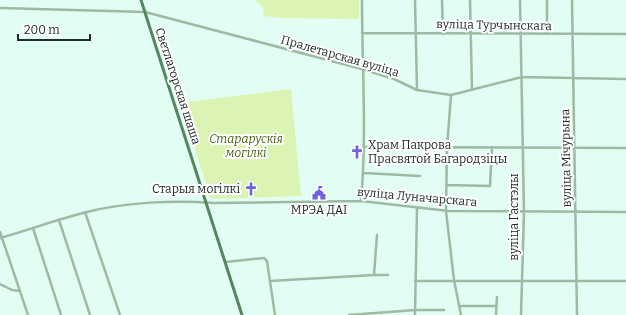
<svg xmlns="http://www.w3.org/2000/svg" width="626" height="315" viewBox="0 0 626 315" font-family="Bitter,serif">
<style>
.green{fill:#dbf4b3}
.lines{fill:none;stroke-linecap:round;stroke-linejoin:round}
.minor{stroke:#9fbaa2;stroke-width:2.5}
.major{stroke:#55875c;stroke-width:3}
.labels{text-anchor:middle;dominant-baseline:central;stroke-width:4;stroke-linejoin:round;paint-order:stroke}
.street-label{font-size:12px;fill:#222c28;stroke:#fff}
.park-label{font-size:12px;font-style:italic;fill:#4a6115;stroke:#fff}
.poi-label{font-size:12px;fill:#222c28;stroke:#fff;text-anchor:start}
</style>
<rect width="100%" height="100%" fill="#e2fdf3"/>
<path class="green" d="M255 0H359V19L281 18 263 16 264 8Z
M291 89 301 196 211 199 180 103Z"/>
<g class="lines">
<path class="minor" d="M415 0 417 89
M442 0 443 34
M470 0 472 90
M520 0 524 212 521 315
M572 0 577 315
M0 8 145 12 362 69 394 79 417 90 451 95 522 77 626 79
M362 33 626 34
M547 34V0
M451 95 447 147 446 211 454 280 461 315
M365 147 626 148
M364 173 420 176
M446 185 490 186 492 147
M361 201C367 134 362 67 362 0
M85 212 120 315
M59 220 90 315
M33 228 61 315
M0 232 28 315
M0 238C29 230 58 219 87 212 126 202 174 200 214 203L361 201 449 211 626 212
M226 262 264 258 267 261 275 315
M374 275H388
M270 281 374 275 377 235
M415 281H626
M0 284 12 290 20 291
M460 306H496
M349 315 415 310H444
M415 315 417 208
M496 315 497 297"/>
<path class="major" d="M141 0 242 315"/>
</g>
<defs>
<g id="church-bare" transform="scale(1.08)"><path d="M-1.2-6h2.4v3.5h3.3v2.4h-3.3V6h-2.4V-.1h-3.3v-2.4h3.3Z" fill="#7061dc" stroke="#fff" stroke-width="2.5" paint-order="stroke"/></g>
<g id="civic-bare" transform="scale(1.08)"><path d="M-.6-6.5H3V-4.5H.6V-3L4-1V1h2V6H-6V1h2V-1L-.6-3ZM-1.2 2.5V6h2.4V2.5Z" fill="#7061dc" stroke="#fff" stroke-width="2.5" paint-order="stroke"/></g>
</defs>
<g fill-rule="evenodd">
<use href="#church-bare" x="357" y="152"/>
<use href="#church-bare" x="251" y="189"/>
<use href="#civic-bare" x="319" y="193"/>
</g>
<g class="labels">
<g class="street-label">
<text transform="translate(494 25) rotate(1)">вуліца Турчынскага</text>
<text transform="translate(340 56) rotate(16)">Пралетарская вуліца</text>
<text transform="translate(178 86) rotate(72)">Светлагорская шаша</text>
<text transform="translate(566 158) rotate(-91)">вуліца Мічурына</text>
<text transform="translate(417 197) rotate(5)">вуліца Луначарскага</text>
<text transform="translate(514 217) rotate(-90)">вуліца Гастэлы</text>
</g>
<g class="park-label">
<text x="246" y="139">Старарускія<tspan x="246" dy="14">могілкі</tspan></text>
</g>
<g class="poi-label">
<text x="368" y="145">Храм Пакрова<tspan x="368" dy="14">Прасвятой Багародзіцы</tspan></text>
<text x="240" y="189" text-anchor="end">Старыя могілкі</text>
<text x="319" y="210" text-anchor="middle">МРЭА ДАІ</text>
</g>
</g>
<path d="M18 34v6h72v-6" fill="none" stroke="#222c28" stroke-width="2"/>
<text x="24" y="34" font-size="12" fill="#222c28" stroke="#ffffff" stroke-width="3" paint-order="stroke">200 m</text>
</svg>
